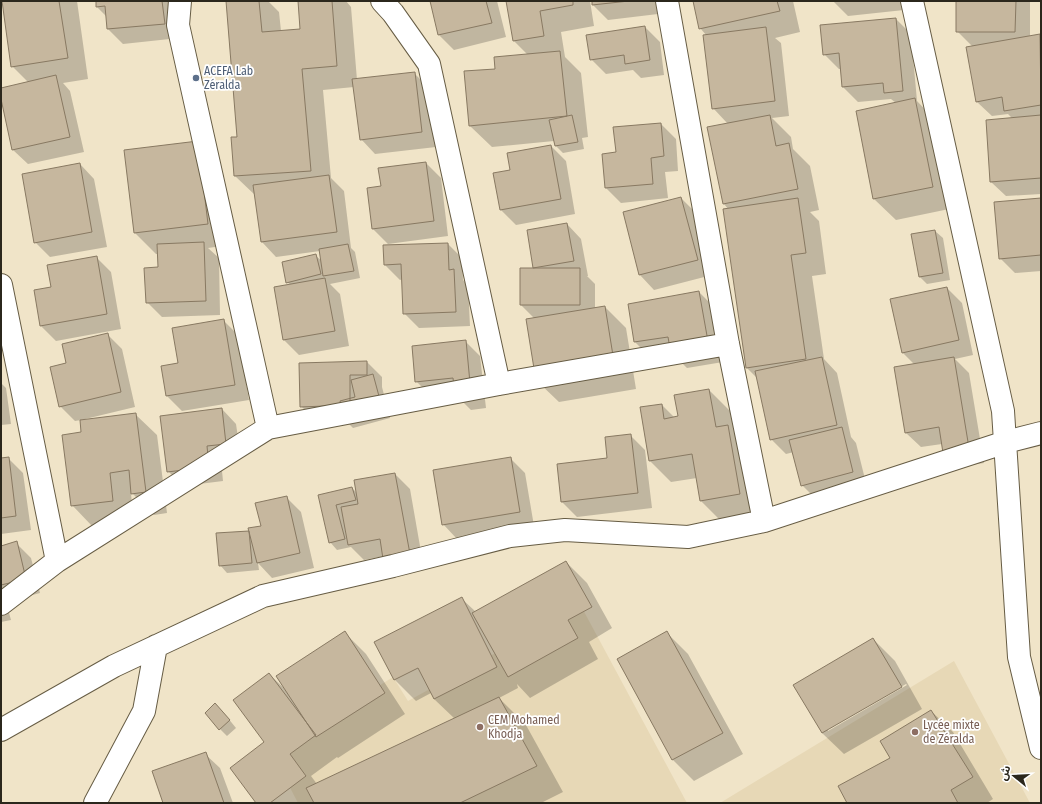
<svg xmlns="http://www.w3.org/2000/svg" width="1042" height="804" viewBox="0 0 1042 804" font-family="'Fira Sans Condensed','Noto Sans Arabic',sans-serif">
<style>
.built{fill:#e7d8b6}
.shadow{fill:#0003;fill-rule:evenodd}
.building{fill:#c6b79e;stroke:#887962}
.lines{fill:none;stroke-linecap:round;stroke-linejoin:round}
.minor-casing{stroke:#665c44;stroke-width:24}
.minor{stroke:#fff;stroke-width:22}
.service-dot{fill:#5c6f8a;stroke:#fff;stroke-width:1.5}
.education-dot{fill:#8d6e63;stroke:#fff;stroke-width:1.5}
.labels{text-anchor:middle;dominant-baseline:central;stroke-width:3.5;stroke-linejoin:round;paint-order:stroke}
.service-label{font-size:12px;fill:#4e5e75;stroke:#fff;text-anchor:start}
.education-label{font-size:12px;fill:#785e54;stroke:#fff;text-anchor:start}
</style>
<rect width="100%" height="100%" fill="#f0e4c8"/>
<path class="built" d="M581 606 687 803H298L272 753 393 677 408 701Z
M954 661 1030 803H720Z"/>
<path class="shadow" d="M3 1H77L88 79 63 83 70 91 84 152 28 164 13 150 1 94V89L28 82 12 66Z
M97 1H176L179 38 123 44 108 29 107 17 97 7Z
M227 1H268L279 12 281 31 301 30 299 1H346L351 7 357 80 414 73 429 88 436 147 375 154 361 139 354 87 323 90 331 178 344 191 351 248 355 252 360 278 330 284 340 294 349 346 299 355 284 340 275 288 291 285 287 282 316 256 322 261 320 251 276 257 262 242 256 196 235 176 232 138H239Z
M431 1H497L506 37 454 50 439 35Z
M507 1H590L594 26 561 32 565 57 581 73 588 137 582 138 584 149 563 153 556 146 554 141 492 147 470 126 496 69 528 55 514 41Z
M593 1H656L658 14 608 20 593 5Z
M694 1H793L800 32 775 38 781 43 789 116 772 118 791 137 793 149 810 166 819 210 810 212 819 221 826 274 812 276 824 359 837 373 851 437 856 443 867 487 817 500 802 485 794 452 786 454 771 439 758 379 746 367 729 210 724 204 728 124 713 108 707 36 700 28Z
M833 1H903L904 10 848 16Z
M957 1H1030V37L1040 35 1041 36V194L1006 196 991 182 1013 119 1008 114 992 116 977 102 973 47 957 31Z
M896 19 911 34 917 101 936 121 954 208 896 220 874 199 896 103 891 99 858 102 843 87 841 69H839L824 54Z
M645 27 660 42 664 75 641 78 633 70 606 74 591 59Z
M661 124 676 139 678 171 665 172 668 198 621 203 606 188 603 155 617 153Z
M198 142 229 245 208 248 219 258 220 315 162 317 147 302 159 268V254H156L135 233Z
M551 146 566 161 575 214 516 225 501 210 494 174 512 171Z
M426 163 441 178 448 236 388 244 373 229 382 187Z
M80 164 94 179 107 247 50 257 35 242Z
M681 198 696 213 712 275 654 290 640 275Z
M1041 199V271L1015 273 1000 258Z
M567 224 581 239 588 276H587L595 284V308L605 307 626 328 636 389 559 402 537 381 534 318 521 305 534 269 528 231Z
M935 231 943 238 950 280 927 284 920 277 912 235Z
M448 244 462 258 463 280 468 285 470 326 419 328 404 313 403 279 400 280 385 265Z
M96 257 111 272 121 329 56 341 41 326 35 291 52 288Z
M947 288 962 303 973 355 955 359 969 373 984 463 959 467 942 444 921 447 906 433 915 365 903 353 891 300Z
M699 292 714 307 723 362 687 368 672 353 650 357 635 342 629 305Z
M223 320 238 335 249 400 182 411 167 396 179 364Z
M107 334 122 349 135 407 81 420V421L135 414 157 435 167 513 154 515 133 494H131L134 522 93 527 72 505 82 433 81 420 75 421 60 406 68 364Z
M465 341 480 356 486 408 471 410 456 395 431 396 416 381Z
M367 362 382 377V387L390 418 353 428 345 420 316 421 301 406Z
M1 383 6 388 11 424 1 425Z
M709 390 730 411 734 432 749 447 761 515 722 522 701 501 697 478 671 482 650 461 662 405 675 418 679 417Z
M222 409 236 424 241 458 221 461 223 481 183 486 168 471Z
M630 435 645 450 652 508 577 517 562 502 558 465 608 459Z
M8 458 23 473 31 530 1 534V459Z
M510 458 525 473 534 526 457 539 443 524Z
M395 474 410 489 424 569 384 556 364 560 351 547 337 550 330 542 319 496 352 488 357 493Z
M286 497 301 512 314 568 272 578 258 563 259 570 227 573 220 565 217 534 250 531 262 526Z
M16 543 31 558 40 593 6 602 11 620 1 622V547Z
M566 562 587 583 612 628 589 642 598 659 530 698 517 684 518 688 499 698 526 725 563 792 541 803H257L266 742 269 674 286 690 345 633 366 654 405 714 338 758 337 757 311 776 317 784 455 719 434 699 431 693 416 701 395 680 376 643 462 599 476 612Z
M667 633 688 654 743 754 694 781 673 760 618 660Z
M873 639 895 661 922 709 844 754 822 733 795 685ZM906 684 907 685 828 731V729Z
M931 711 953 732 993 799 987 803H848L892 758Z
M223 712 236 728 227 736 220 729Z
M205 754 220 768 233 803H164Z"/>
<path class="building" d="M2 1H59L68 58 11 67Z
M96 1H162L165 24 107 29 105 6 96 7Z
M226 1H259L262 32 300 29 298 1H332L337 66 302 69 311 171 234 176 231 137H237Z
M430 1H486L492 23 438 35Z
M506 1H573V5L540 11 544 36 513 41Z
M592 1H629L592 5Z
M693 1H777L780 11 699 29Z
M956 1H1016L1015 32H956Z
M896 18 903 91 884 93 883 83 842 87 839 53 823 55 820 25Z
M645 26 650 60 625 64 624 55 590 60 586 35Z
M766 27 775 101 712 109 703 35Z
M1040 34 1041 105 1004 111 1002 97 976 102 966 47Z
M560 51 567 116 469 126 464 71 495 69 494 57Z
M415 72 422 132 360 140 352 79Z
M56 75 70 137 12 150 1 99V88Z
M915 98 933 187 873 199 856 111Z
M572 115 578 142 555 146 549 120Z
M770 115 776 146 789 143 798 189 723 204 707 127Z
M1041 115V178L990 182 986 120Z
M661 123 664 156 651 158 653 184 605 188 602 154 616 152 613 127Z
M198 141 208 224 134 233 124 150Z
M551 145 561 199 500 210 493 173 510 170 507 153Z
M426 162 434 221 372 229 367 188 381 186 378 168Z
M80 163 92 232 34 243 22 174Z
M329 175 337 232 261 242 253 185Z
M681 197 698 260 639 275 623 212Z
M798 198 806 253 791 255 806 359 746 368 723 209Z
M1041 198V255L999 259 994 202Z
M567 223 574 261 533 268 527 230Z
M935 230 943 273 919 277 911 234Z
M204 242 206 301 146 303 144 268 158 267 157 244Z
M448 243 449 270 454 269 456 312 403 314 401 264 384 265 383 245Z
M348 244 354 271 323 276 319 249Z
M316 254 321 274 286 283 282 262Z
M97 256 107 314 40 326 34 290 51 287 47 265Z
M520 268H580V305H520Z
M325 278 335 331 283 340 274 287Z
M947 287 959 340 902 353 890 299Z
M699 291 709 347 671 354 668 337 634 342 628 304Z
M605 306 615 368 536 381 526 319Z
M224 319 235 385 166 396 161 366 178 363 172 328Z
M108 333 121 392 59 407 50 367 66 363 62 344Z
M466 340 471 394 455 396 453 378 415 382 412 346Z
M822 357 837 425 770 440 755 371Z
M954 357 969 448 943 453 939 427 905 433 894 367Z
M367 361V375H350V405L300 407 299 363Z
M373 374 383 411 344 421 340 401 355 397 351 380Z
M709 389 716 427 728 425 740 494 700 501 692 454 649 461 640 407 662 404 664 419 678 416 674 395Z
M222 408 226 444 207 446 209 467 167 472 160 416Z
M136 413 146 492 131 494 129 470 110 473 113 501 71 506 62 435 81 432 80 420Z
M842 427 853 472 801 486 789 440Z
M631 434 638 493 561 502 557 464 607 458 605 437Z
M9 457 16 516 1 518V458Z
M511 457 520 512 442 525 433 470Z
M395 473 410 554 383 559 380 539 348 545 341 507 358 504 354 480Z
M352 487 356 500 336 505 345 539 329 543 318 495Z
M287 496 300 553 257 563 248 528 261 526 255 503Z
M249 531 252 563 219 566 216 533Z
M17 541 26 579 1 585V546Z
M566 561 592 607 568 620 578 638 508 677 472 613Z
M462 597 497 667 434 699 418 668 394 680 374 642Z
M345 631 385 693 316 737 276 676Z
M667 631 723 733 672 760 617 659Z
M873 638 902 687 822 733 793 685Z
M269 673 316 735 290 754 306 776 270 803H256L230 768 264 742 233 700Z
M499 697 537 766 460 803H314L306 788Z
M215 703 230 720 219 730 205 713Z
M931 710 973 777 951 790 958 803H847L838 786 890 758 880 741Z
M206 752 224 803H163L152 771Z"/>
<g class="lines">
<g class="minor-casing">
<path id="minor" d="M180 1 178 25 268 428
M382 1 393 13 429 64 499 384
M667 1 728 344 764 521
M912 1 1003 411 1019 657 1041 748
M1 285 57 561
M1 604 57 561 268 428 499 384 728 344
M1 730 114 666 263 596 393 566 510 536 565 530 688 537 764 521 1006 442 1041 433
M95 803 144 711 156 646"/>
</g>
<use href="#minor" class="minor"/>
</g>
<circle class="service-dot" cx="196" cy="78" r="4"/>
<g class="education-dot">
<circle cx="480" cy="727" r="4"/>
<circle cx="915" cy="732" r="4"/>
</g>
<g class="labels">
<g class="service-label">
<text x="204" y="71">ACEFA Lab<tspan x="204" dy="14">Zéralda</tspan></text>
</g>
<g class="education-label">
<text x="488" y="720">CEM Mohamed<tspan x="488" dy="14">Khodja</tspan></text>
<text x="923" y="725">Lycée mixte<tspan x="923" dy="14">de Zéralda</tspan></text>
</g>
</g>
<rect width="1042" height="804" fill="none" stroke="#2b271c" stroke-width="4"/>
<g transform="translate(1014 776) rotate(288)" stroke="#ffffff" stroke-width="3" paint-order="stroke">
<path d="M0-3L7 15L0 10L-7 15Z" fill="#2b271c"/>
<text y="-6" font-size="11" font-weight="bold" text-anchor="middle" fill="#2b271c">ش</text>
</g>
</svg>
